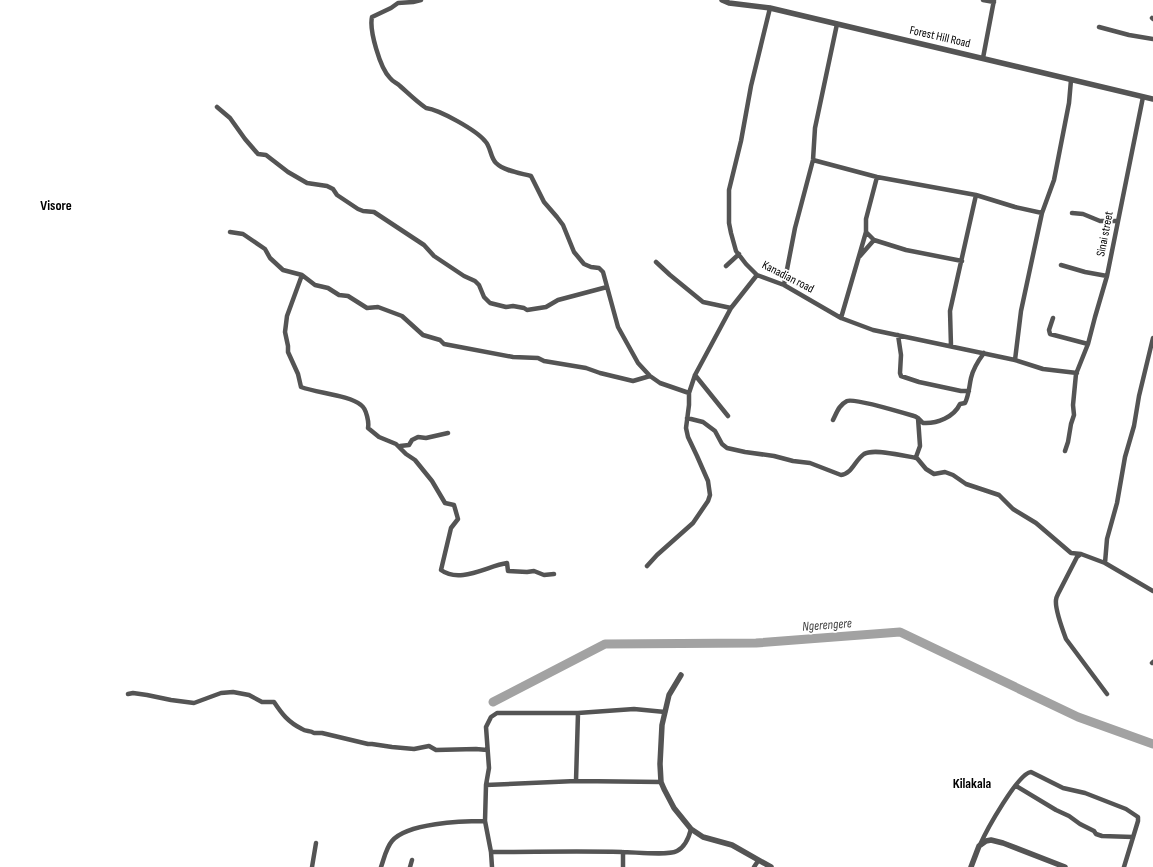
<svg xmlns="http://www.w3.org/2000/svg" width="1153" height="867" viewBox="0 0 1153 867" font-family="'Sofia Sans Condensed',sans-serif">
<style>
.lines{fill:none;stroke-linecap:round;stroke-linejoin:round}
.river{stroke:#a2a2a2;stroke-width:9}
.minor{stroke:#545454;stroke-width:4.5}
.tertiary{stroke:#545454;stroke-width:5.5}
.labels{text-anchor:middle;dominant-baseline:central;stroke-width:3.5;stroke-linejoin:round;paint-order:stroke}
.street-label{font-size:12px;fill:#000;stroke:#fff}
.water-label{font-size:13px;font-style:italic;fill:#434343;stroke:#fff}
.quarter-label{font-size:14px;font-weight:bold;fill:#000;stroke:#fff}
</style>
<rect width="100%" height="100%" fill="#fff"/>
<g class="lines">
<path class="river" d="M493 702 605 644 756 643 900 632 1078 717 1153 744"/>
<path class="minor" d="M421 0 413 2 398 3 391 8 372 17C369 30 380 68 390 78 393 82 397 83 400 86 409 94 417 102 426 108 440 110 476 130 485 141 491 147 490 157 496 163 504 171 520 173 531 176L544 202 557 217 563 225 574 252 584 264 591 267 599 268 603 272 618 327 638 363 650 376 660 383 689 393
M983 0 994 2
M770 8 751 86 741 141 729 190V223L731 233 736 251 746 264 757 275 784 285 841 318 873 330 1015 360 1043 369 1077 373
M1152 18 1153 19
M1099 27 1129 35 1153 39
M983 58 994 0
M217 107 230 118 245 139 258 154 266 155 288 172 307 183 327 186 333 189 337 195 358 209 363 211 374 212 424 245 434 256 464 276 475 281 479 285 484 297 490 303 506 307 513 306 524 308 527 310 546 307 558 300 607 287
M813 160 877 177 976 195 1015 207 1042 213
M1072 213 1083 214 1100 221H1118
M230 232 243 234 265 249 270 258 283 270 302 275 315 285 328 288 339 295 348 296 367 308 378 307 402 316 423 335 440 340 444 344 513 357 538 358 544 361 586 368 600 373 633 381 650 376
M866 232 874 240
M860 256 874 240 906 250 962 261
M656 262 670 275 703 302 731 308
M1061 265 1085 272 1107 276
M726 266 739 254
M302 275 287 316 285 332 288 346V352L298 374 301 387C317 393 349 395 361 405 364 407 366 412 367 416 368 420 369 423 368 428L379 437 396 444 406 454 415 460 432 481 445 503 454 505 458 519 451 528 441 570C460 584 487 566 507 563L508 571 527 572 534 571 544 575 554 574
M784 285 795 228 813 160 815 128 837 24
M841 318 866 232V219L877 177
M1053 318 1049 330 1050 334 1088 344
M898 335 901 355 900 373 901 376 919 382 961 391H969
M951 346 950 311 976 195
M1015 360 1021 311 1042 213 1054 180 1069 103 1071 80
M695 375 728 416
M687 418 703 422 715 431 722 444 727 448 745 452 774 456 793 461 810 463 841 475C852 474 855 460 864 454 874 448 905 456 916 458
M918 418 920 446 916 457 926 469 934 474 945 472 953 475 966 484 999 495 1013 509 1036 523 1071 553 1081 554
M833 420C837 412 839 405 847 401 854 398 904 413 914 416 918 417 920 420 923 423 937 424 954 417 960 404L965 403C969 395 969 387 971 378 973 369 978 361 984 353
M400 446 409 445 412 440 418 437 426 438 448 433
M1065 451 1068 442 1071 424 1074 415 1073 405 1076 374 1088 344 1095 317 1107 276 1143 97
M1105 563 1107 539 1117 503 1125 457 1134 426 1139 396 1153 338
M647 566 657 555 693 523 708 501 710 495 708 481 697 456 688 437 686 428 689 405V393L695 375 731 308 757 275
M1152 663 1153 662
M128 694 133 693 147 695 171 700 194 703 221 693 233 692 249 695 262 702H274C282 714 288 722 302 729 306 732 310 730 314 733H322L368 744H372L392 747 414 749 429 746 436 750 476 749 487 750
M1107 694 1066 639C1063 631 1055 608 1056 600 1056 598 1057 596 1058 594L1077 557 1081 554 1105 563 1153 591
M576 781 578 713
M486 785 576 781 661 782
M1016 786 1056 810 1069 816 1080 824 1094 831 1096 834 1102 836 1133 837
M980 845C986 831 1018 773 1031 772L1063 788 1085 793 1126 809 1138 817V821L1124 867
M491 852C535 852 578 851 622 852 635 852 667 856 677 851 685 847 689 837 691 829
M623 852V867
M312 867 316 843
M381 867C384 859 386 848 392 841 407 823 462 821 485 821
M410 867 412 860
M492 867 491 852 485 821 486 785 489 768 486 727 491 717 497 713H578L634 709 665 712
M754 867 758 861"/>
<path class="tertiary" d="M722 0 729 3 770 8 1153 99
M681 675 669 695 662 725 660 764 661 782 664 789 674 808 691 829 703 837 732 845 771 867
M971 867 979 846 986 841 991 840 1003 843 1065 867"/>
</g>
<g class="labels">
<g class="street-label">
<text transform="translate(940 37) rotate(13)">Forest Hill Road</text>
<text transform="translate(1105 234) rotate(-79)">Sinai street</text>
<text transform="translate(788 277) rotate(27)">Kanadian road</text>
</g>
<g class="water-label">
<text transform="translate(827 625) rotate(-4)">Ngerengere</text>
</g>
<g class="quarter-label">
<text x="56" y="205">Visore</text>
<text x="972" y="783">Kilakala</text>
</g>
</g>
</svg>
